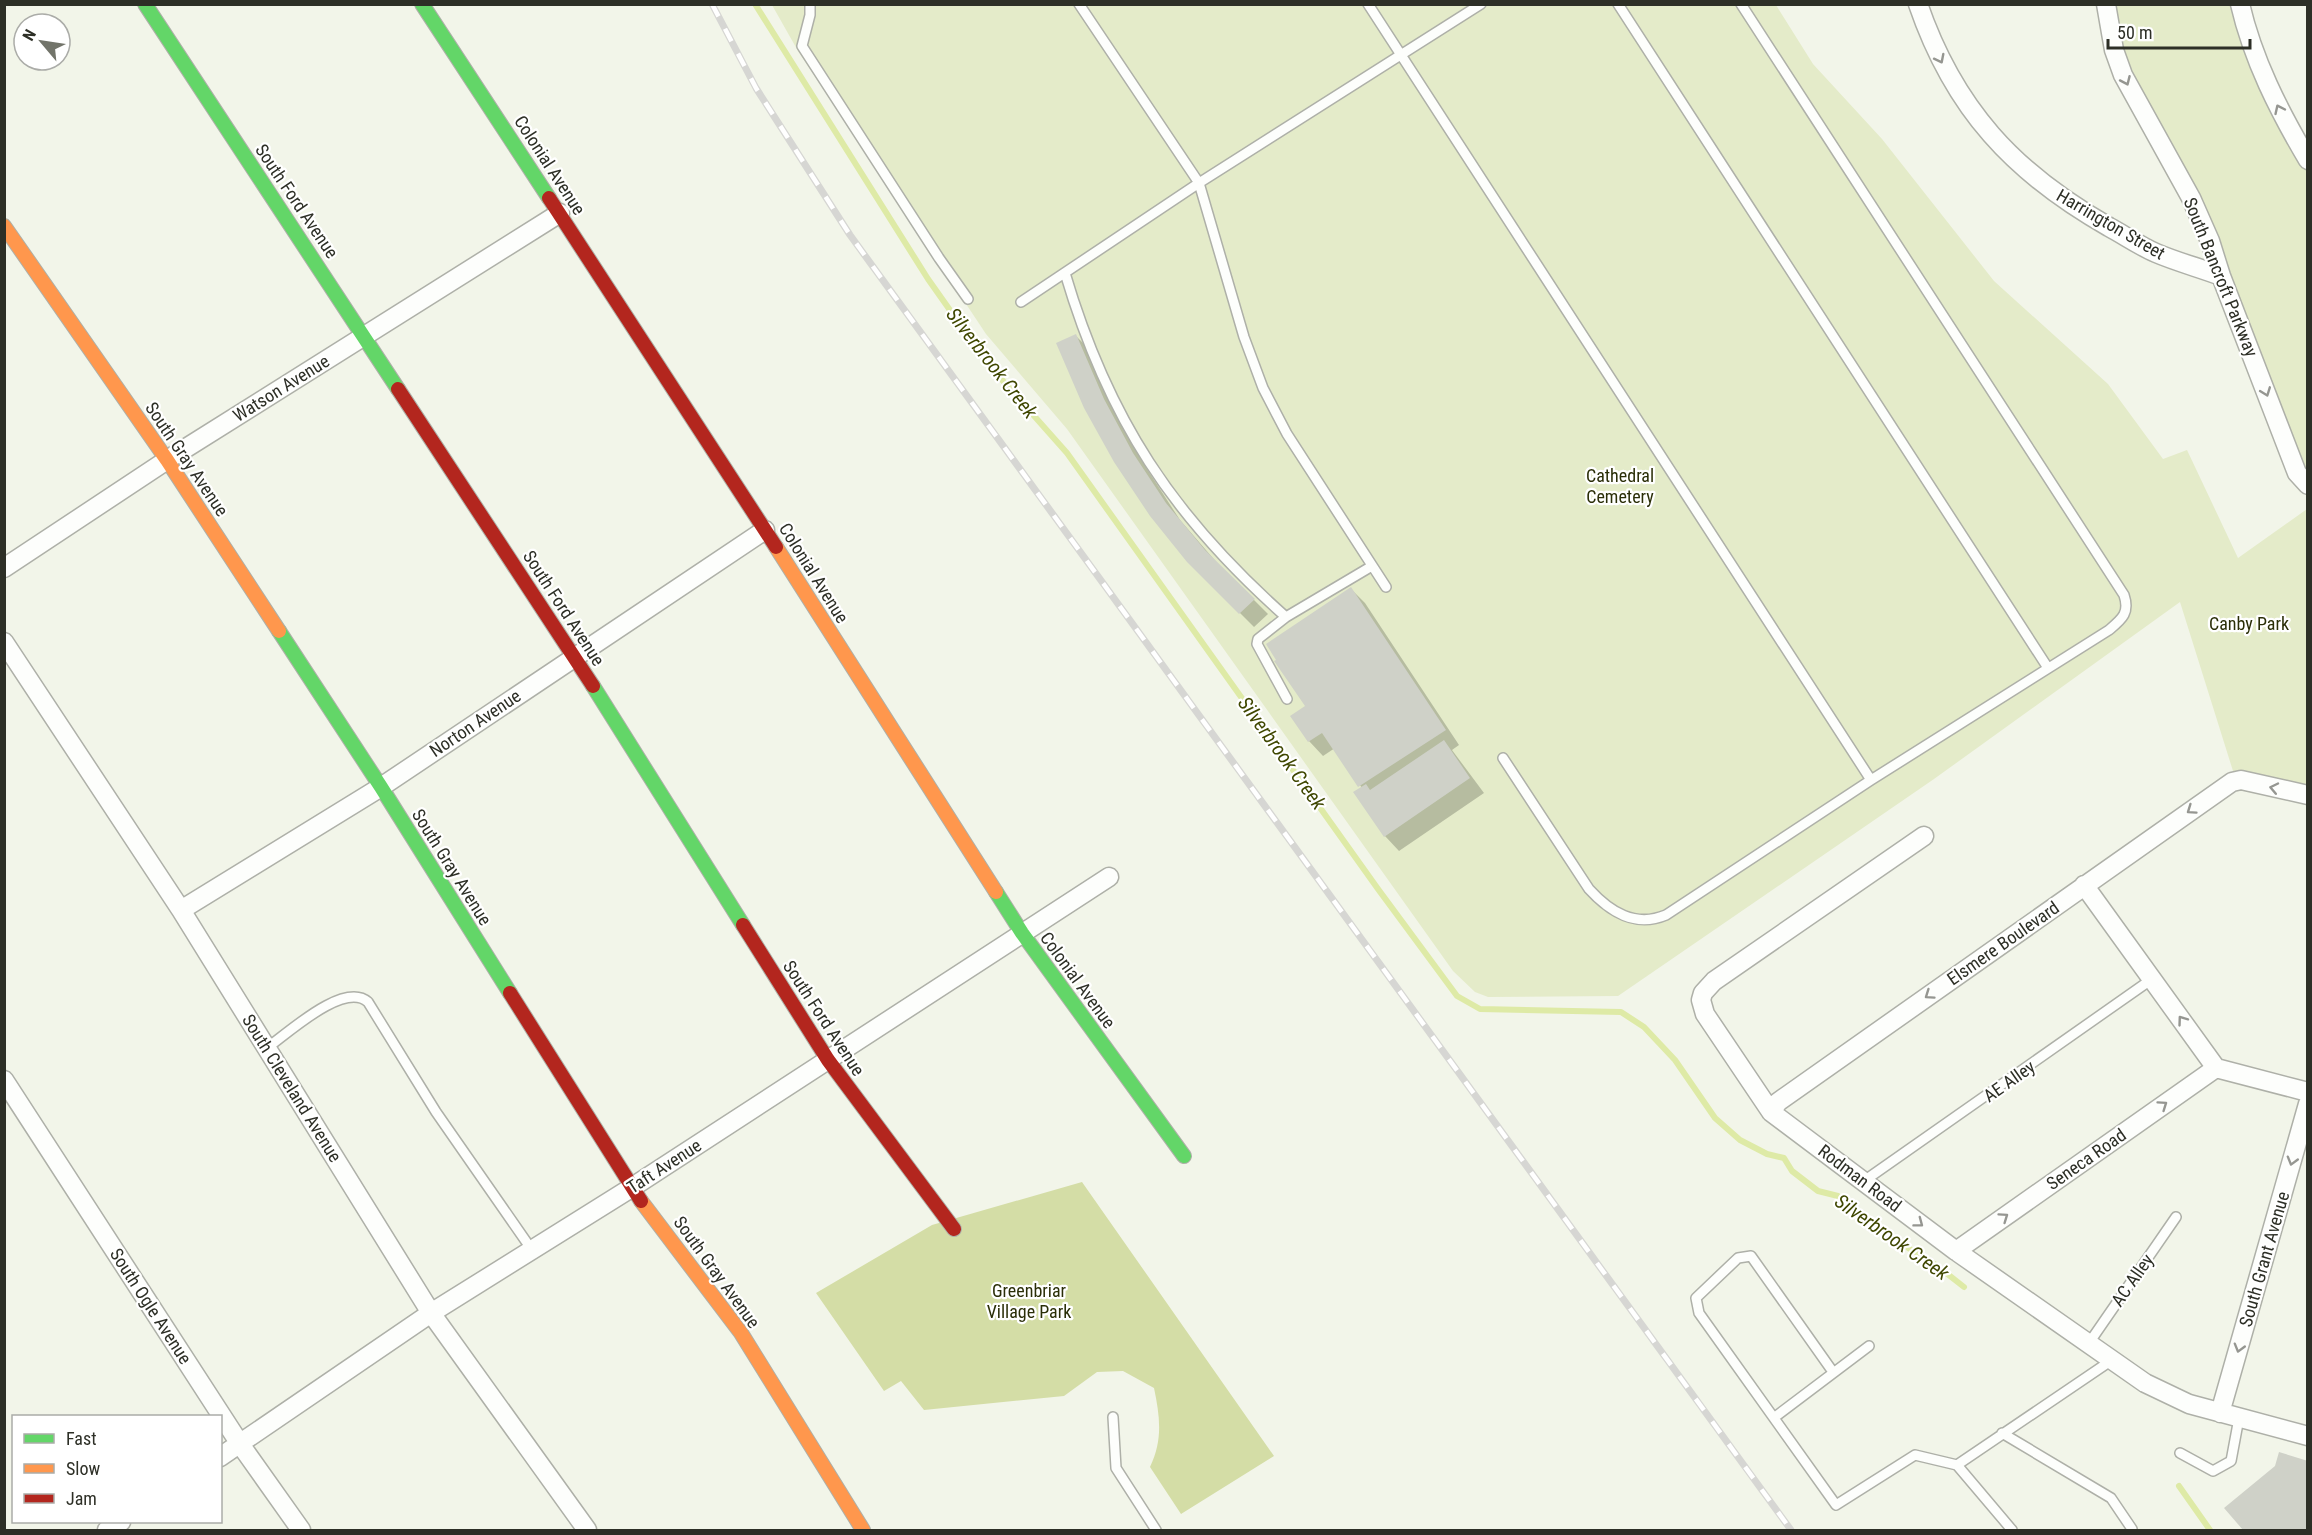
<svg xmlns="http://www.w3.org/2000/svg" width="2312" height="1535" viewBox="0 0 2312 1535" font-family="'Roboto Condensed',sans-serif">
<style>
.green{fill:#e4ebc9}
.forest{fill:#d4dda6}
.shadow{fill:#0003}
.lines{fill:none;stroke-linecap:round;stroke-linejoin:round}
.stream{stroke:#deeaa6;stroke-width:6}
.building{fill:#cfd1c8}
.lane-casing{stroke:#aeb0a8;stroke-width:12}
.street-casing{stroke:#aeb0a8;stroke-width:21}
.fast-casing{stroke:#aeb0a8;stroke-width:16}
.slow-casing{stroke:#aeb0a8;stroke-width:16}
.jam-casing{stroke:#aeb0a8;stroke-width:16}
.lane{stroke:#fdfefc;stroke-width:9}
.street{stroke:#fdfefc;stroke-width:18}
.fast{stroke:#63d668;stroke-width:14}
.slow{stroke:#ff974d;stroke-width:14}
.jam{stroke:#b3261e;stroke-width:14}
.rail-casing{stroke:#d6d6d3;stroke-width:7}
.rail{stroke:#fff;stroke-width:4.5;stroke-dasharray:14;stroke-linecap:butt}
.oneway{stroke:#959691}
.labels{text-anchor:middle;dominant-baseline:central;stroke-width:4.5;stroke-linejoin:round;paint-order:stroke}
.street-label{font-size:18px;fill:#2d2f26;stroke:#fff}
.park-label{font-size:18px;fill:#2a2e07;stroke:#fff}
.water-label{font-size:20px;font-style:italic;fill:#3f4700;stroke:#fff}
</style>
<rect width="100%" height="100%" fill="#f2f5e9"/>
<path class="green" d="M772 5H1776L1813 64 1882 139 1994 281 2108 384 2163 459 2187 450 2238 558 2307 509V788L2233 771 2180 602 1934 779 1618 996 1488 997 1475 992 1453 971 1067 429 986 334 798 51Z
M2106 5H2240L2307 160V485L2221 276 2134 98Z"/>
<path class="forest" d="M1082 1182 1274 1456 1181 1514 1150 1467C1163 1440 1160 1417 1154 1388L1123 1371 1097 1372 1064 1396 924 1410 901 1381 884 1391 816 1293 932 1225Z"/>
<path class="shadow" d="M1076 336 1090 350 1118 415 1147 469 1180 520 1218 564 1268 614 1254 627 1188 561 1151 515Z
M1350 588 1365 603 1459 745 1452 750 1484 793 1399 851 1385 836 1362 788 1335 748 1323 756 1309 741 1307 706Z
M2308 1463V1530H2245L2226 1508 2276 1467Z"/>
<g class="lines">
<path class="stream" d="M755 4 928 279 988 364 1067 453 1378 889 1457 996 1480 1009 1621 1012 1644 1027 1675 1060 1715 1118 1740 1140 1767 1154 1784 1158 1792 1171 1818 1191 1838 1196 1892 1238 1936 1265 1964 1287
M2179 1486 2210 1530"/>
</g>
<path class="building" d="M1076 334 1104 399 1133 453 1166 503 1205 550 1255 599 1239 614 1187 562 1150 516 1114 462 1084 408 1056 343Z
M1351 587 1446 730 1358 787 1322 733 1308 742 1290 716 1305 706 1274 661 1276 660 1266 644Z
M1444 740 1470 778 1384 837 1353 792 1366 784 1370 790Z
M2279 1452 2308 1461V1530H2243L2224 1508 2275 1466Z"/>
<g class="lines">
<g class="lane-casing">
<path id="lane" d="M810 4V15L802 46 939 258 968 299
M1079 4 1199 183 1244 337 1263 388 1287 434 1386 587
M1368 4 1871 780
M1618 4 2048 668
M1065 273C1108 419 1173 517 1286 617
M1021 302 1199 183 1481 4
M1287 699 1257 644 1258 639 1286 617 1372 566
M1503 758 1589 889C1610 912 1635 928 1666 915L1871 780 2109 630C2122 619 2130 613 2124 595L1741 4
M267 1048C288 1033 344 981 368 1002L436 1112 532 1250
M1864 1181 2152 979
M2089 1343 2176 1217
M1833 1372 1751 1256 1738 1258 1696 1298 1699 1313 1836 1505 1915 1455 1957 1465
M1113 1417 1116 1468 1156 1530
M1775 1417 1869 1346
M2002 1433 2111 1498 2132 1529
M2180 1453 2213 1471 2231 1461 2239 1418
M2012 1530 1957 1465 2112 1360"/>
</g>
<g class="street-casing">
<path id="street" d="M1918 4C1954 109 2014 173 2109 227 2124 235 2140 246 2156 253 2177 262 2200 268 2221 276
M2106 4 2114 50 2123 75 2191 198 2210 241 2221 276 2297 473 2308 485
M2240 4C2253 60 2279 111 2308 160
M4 568 167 460 560 213
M4 642 181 910 431 1313 587 1530
M1924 836 1714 981 1703 993 1701 1000 1705 1014 1771 1112 1956 1251 2145 1383 2189 1404 2308 1436
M2084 885 2216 1068 2308 1092
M181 910 381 787 765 530
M4 1080 240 1444 301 1530
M1771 1112 1778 1102 2232 782 2241 780 2308 795
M1956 1251 2216 1068
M2220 1413 2308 1104
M220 1457 431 1313 631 1188 1109 877
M107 1530 121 1522"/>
</g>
<g class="fast-casing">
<path id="fast" d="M145 4 398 389
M422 4 549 198
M279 631 381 787 510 993
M593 686 743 925
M996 892 1022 933 1184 1156"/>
</g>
<g class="slow-casing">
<path id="slow" d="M4 226 167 460 279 631
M776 547 996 892
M641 1201 741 1333 863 1530"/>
</g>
<g class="jam-casing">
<path id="jam" d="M549 198 776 547
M398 389 593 686
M743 925 828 1060 954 1229
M510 993 641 1201"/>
</g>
<use href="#lane" class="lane"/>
<use href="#street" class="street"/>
<use href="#fast" class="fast"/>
<use href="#slow" class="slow"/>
<use href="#jam" class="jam"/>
<g class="rail-casing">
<path id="rail" d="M712 4 756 88 850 235 1791 1530"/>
</g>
<use href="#rail" class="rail"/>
</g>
<defs><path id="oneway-chevron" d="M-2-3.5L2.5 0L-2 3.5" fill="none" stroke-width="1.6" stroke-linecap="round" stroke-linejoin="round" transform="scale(1.5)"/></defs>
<g class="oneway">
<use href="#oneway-chevron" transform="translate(1940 59) rotate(63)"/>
<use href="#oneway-chevron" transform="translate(2126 81) rotate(66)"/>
<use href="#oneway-chevron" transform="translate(2279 109) rotate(-115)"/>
<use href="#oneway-chevron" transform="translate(2266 392) rotate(69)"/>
<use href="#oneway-chevron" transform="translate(2274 788) rotate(-168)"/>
<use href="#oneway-chevron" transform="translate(2191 810) rotate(145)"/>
<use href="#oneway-chevron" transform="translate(1929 995) rotate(145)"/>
<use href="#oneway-chevron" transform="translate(2182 1020) rotate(-126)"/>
<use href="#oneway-chevron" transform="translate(2163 1105) rotate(-35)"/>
<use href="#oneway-chevron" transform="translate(2292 1161) rotate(106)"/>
<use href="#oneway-chevron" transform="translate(2004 1217) rotate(-35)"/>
<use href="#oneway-chevron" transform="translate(1919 1223) rotate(37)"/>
<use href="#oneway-chevron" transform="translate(2239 1348) rotate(106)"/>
</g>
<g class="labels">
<g class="street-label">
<text transform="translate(550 165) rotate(57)">Colonial Avenue</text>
<text transform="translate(297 201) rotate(56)">South Ford Avenue</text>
<text transform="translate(2111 224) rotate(30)">Harrington Street</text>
<text transform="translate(2221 277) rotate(68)">South Bancroft Parkway</text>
<text transform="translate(281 388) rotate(-32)">Watson Avenue</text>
<text transform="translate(187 459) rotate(56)">South Gray Avenue</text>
<text transform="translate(814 573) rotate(58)">Colonial Avenue</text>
<text transform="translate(564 608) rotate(57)">South Ford Avenue</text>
<text transform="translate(475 723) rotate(-34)">Norton Avenue</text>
<text transform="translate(452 867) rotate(58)">South Gray Avenue</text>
<text transform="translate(2003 943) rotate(-35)">Elsmere Boulevard</text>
<text transform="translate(1078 980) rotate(54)">Colonial Avenue</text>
<text transform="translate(824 1018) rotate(57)">South Ford Avenue</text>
<text transform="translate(2009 1081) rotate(-35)">AE Alley</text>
<text transform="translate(292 1088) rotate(58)">South Cleveland Avenue</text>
<text transform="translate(2086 1159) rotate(-35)">Seneca Road</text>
<text transform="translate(664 1166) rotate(-33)">Taft Avenue</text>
<text transform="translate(1860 1178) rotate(37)">Rodman Road</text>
<text transform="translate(2264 1259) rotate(-74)">South Grant Avenue</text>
<text transform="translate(717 1272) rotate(54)">South Gray Avenue</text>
<text transform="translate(2132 1280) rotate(-55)">AC Alley</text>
<text transform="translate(151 1306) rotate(57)">South Ogle Avenue</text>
</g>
<g class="park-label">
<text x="1620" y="475">Cathedral<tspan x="1620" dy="21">Cemetery</tspan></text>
<text x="2249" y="623">Canby Park</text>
<text x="1029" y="1290">Greenbriar<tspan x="1029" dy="21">Village Park</tspan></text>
</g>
<g class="water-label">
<text transform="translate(992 363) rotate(52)">Silverbrook Creek</text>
<text transform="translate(1282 753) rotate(54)">Silverbrook Creek</text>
<text transform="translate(1892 1237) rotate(35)">Silverbrook Creek</text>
</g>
</g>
<rect width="2312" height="1535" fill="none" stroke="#2d2f26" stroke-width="12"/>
<rect x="12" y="1415" width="210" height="108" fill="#ffffff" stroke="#abaca8" stroke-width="1.5"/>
<rect x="24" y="1434" width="30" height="9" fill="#63d668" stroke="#abaca8" stroke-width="1.5"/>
<text x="66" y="1445" font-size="18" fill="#2d2f26">Fast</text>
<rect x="24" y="1464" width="30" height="9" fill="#ff974d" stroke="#abaca8" stroke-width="1.5"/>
<text x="66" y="1475" font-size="18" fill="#2d2f26">Slow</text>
<rect x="24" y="1494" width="30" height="9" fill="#b3261e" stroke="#abaca8" stroke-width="1.5"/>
<text x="66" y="1505" font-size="18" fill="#2d2f26">Jam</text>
<g transform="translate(42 42) rotate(299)"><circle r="28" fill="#ffffff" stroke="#abaca8" stroke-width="1.5"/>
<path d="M0-4.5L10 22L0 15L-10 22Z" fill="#72746a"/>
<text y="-9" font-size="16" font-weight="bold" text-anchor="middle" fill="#2d2f26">N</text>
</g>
<path d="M2108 39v9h142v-9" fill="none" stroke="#2d2f26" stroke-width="3"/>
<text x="2117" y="39" font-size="18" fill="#2d2f26" stroke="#ffffff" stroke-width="4.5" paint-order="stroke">50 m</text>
</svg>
